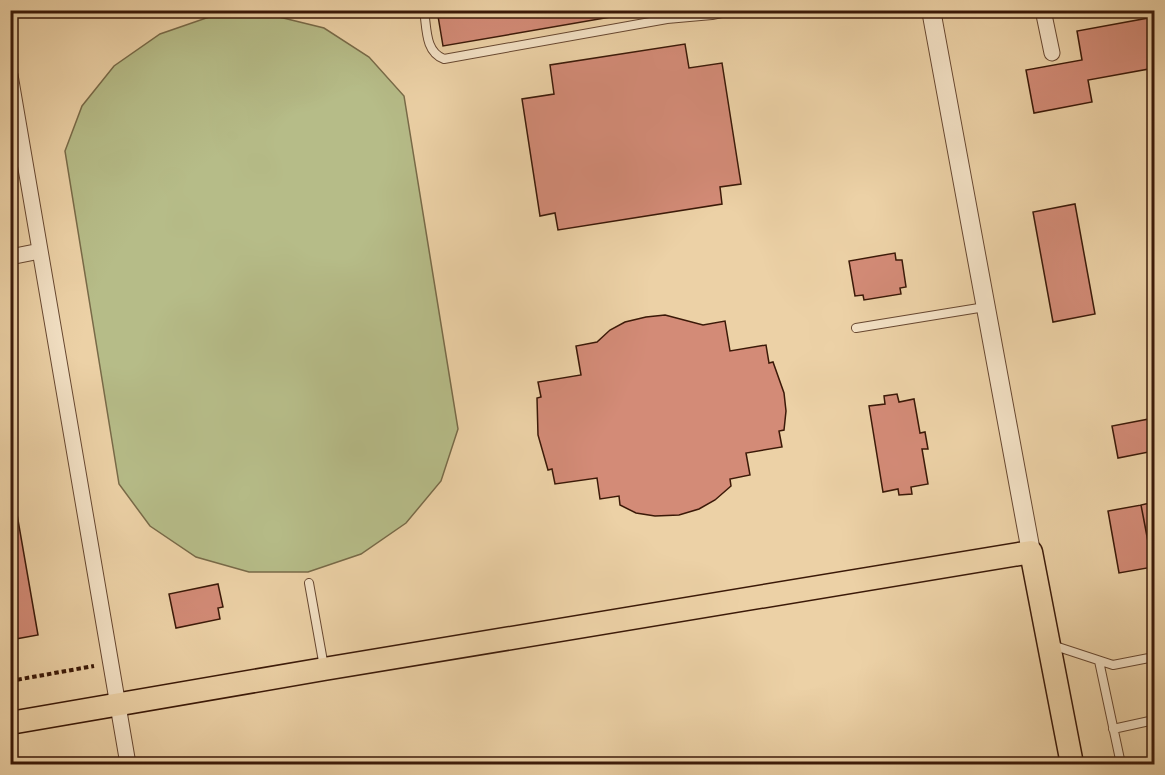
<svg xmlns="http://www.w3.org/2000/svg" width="1165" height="775" viewBox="0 0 1165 775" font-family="Alegreya,serif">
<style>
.pitch{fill:#b6bc88;stroke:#786a48;stroke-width:1.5}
.building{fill:#d38b77;stroke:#3b1908;stroke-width:1.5}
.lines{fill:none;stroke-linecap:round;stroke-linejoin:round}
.service-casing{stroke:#674730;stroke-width:10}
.minor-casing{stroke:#674730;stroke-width:17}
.tertiary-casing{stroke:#674730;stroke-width:20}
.primary-casing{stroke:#3b1908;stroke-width:25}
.path{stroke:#3b1908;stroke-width:4;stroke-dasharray:4.5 3;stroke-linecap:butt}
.service{stroke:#f3e1c5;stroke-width:8}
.minor{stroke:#f3e1c5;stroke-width:15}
.tertiary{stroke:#f3e1c5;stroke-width:18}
.primary{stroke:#ecd1a6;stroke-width:22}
</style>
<rect width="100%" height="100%" fill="#ecd1a6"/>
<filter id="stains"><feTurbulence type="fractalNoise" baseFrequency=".00333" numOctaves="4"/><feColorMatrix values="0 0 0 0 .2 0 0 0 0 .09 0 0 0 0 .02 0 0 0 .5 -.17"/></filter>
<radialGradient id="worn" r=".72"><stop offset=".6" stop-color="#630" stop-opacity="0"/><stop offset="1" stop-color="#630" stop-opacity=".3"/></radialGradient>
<path class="pitch" d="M271 15 324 28 369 57 404 96 458 429 441 481 406 523 361 554 308 572H249L196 557 150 526 119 484 65 151 82 106 114 66 160 34 212 16Z"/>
<path class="building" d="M437 10H651L443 46Z
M1154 17V68L1088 80 1092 102 1034 113 1026 70 1082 60 1077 31Z
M685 44 689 68 722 63 741 184 720 187 722 204 558 230 555 213 540 216 522 99 554 94 550 65Z
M1075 204 1095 314 1053 322 1033 212Z
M895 253 896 260H902L906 287 900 288 901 294 864 300 863 295 855 296 849 261Z
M665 315 703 325 725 321 730 351 766 345 769 363 773 362 784 393 786 411 784 430 779 431 782 447 746 453 750 475 730 479 731 486 715 500 699 509 679 515 655 516 636 513 620 505 619 496 600 499 597 478 555 484 552 469 548 470 538 435 537 398 541 397 538 382 581 375 576 346 597 342 610 330 625 322 646 317Z
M897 394 899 402 914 399 920 433 925 432 928 449H922L928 484 911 487 912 494 899 495 898 489 883 492 869 406 885 404 884 396Z
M1154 418V451L1118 458 1112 426Z
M10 474 38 635 10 640Z
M1154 502V546L1149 547 1141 505Z
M1141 505 1153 567 1119 573 1108 511Z
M218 584 223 607 218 608 220 619 176 628 169 594Z"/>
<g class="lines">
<g class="service-casing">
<path id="service" d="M424 10C427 29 425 52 444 59L667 19 712 15 736 10
M856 328 985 307
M309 583 324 667
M1052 645 1113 665 1154 657
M1099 661 1121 764
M1113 729 1154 720"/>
</g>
<g class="minor-casing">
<path id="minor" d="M1043 10 1052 53
M10 75 128 764
M10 257 40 251"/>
</g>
<g class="tertiary-casing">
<path id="tertiary" d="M931 10 1031 552"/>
</g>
<g class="primary-casing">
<path id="primary" d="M10 723 324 669 1031 552 1072 764"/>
</g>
<path class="path" d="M10 681 94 666"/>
<use href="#service" class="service"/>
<use href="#minor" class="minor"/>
<use href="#tertiary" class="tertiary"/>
<use href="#primary" class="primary"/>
</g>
<rect width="1165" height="775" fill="none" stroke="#ecd1a6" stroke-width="36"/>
<rect x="12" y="12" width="1141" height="751" fill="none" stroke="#3b1908" stroke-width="3"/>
<rect x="18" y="18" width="1129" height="739" fill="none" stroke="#3b1908" stroke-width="1.5"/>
<rect width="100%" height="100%" filter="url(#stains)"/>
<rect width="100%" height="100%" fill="url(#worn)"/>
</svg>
